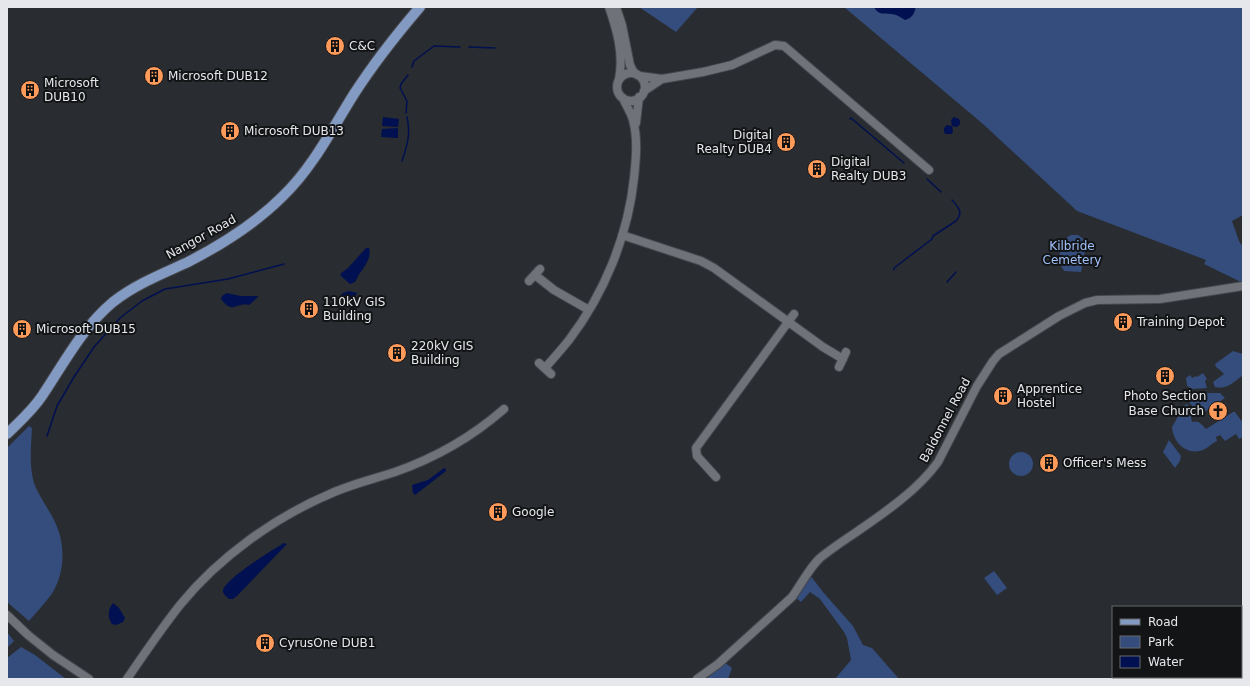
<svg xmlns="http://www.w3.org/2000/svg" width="1250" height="686" viewBox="0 0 1250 686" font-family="'DejaVu Sans',sans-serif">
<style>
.green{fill:#344d7c}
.water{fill:#001050}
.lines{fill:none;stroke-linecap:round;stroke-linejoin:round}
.stream{stroke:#001050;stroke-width:1.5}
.minor-casing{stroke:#45474b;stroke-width:10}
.major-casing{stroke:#45474b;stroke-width:12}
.minor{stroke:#6f7278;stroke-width:8}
.major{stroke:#839ac3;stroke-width:10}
.labels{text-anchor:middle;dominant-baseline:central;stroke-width:4;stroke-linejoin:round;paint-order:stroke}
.poi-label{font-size:12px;fill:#e5e7ea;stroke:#131416;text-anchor:start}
.street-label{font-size:12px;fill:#e5e7ea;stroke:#131416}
.park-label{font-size:12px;fill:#a0c0fa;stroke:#131416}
</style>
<rect width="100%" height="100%" fill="#292c31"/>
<path class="green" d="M639 7H698L676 32Z
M844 7H1243V215L1232 221 1239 241 1243 247V283L1204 264 1206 260 1077 211 983 124Z
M1071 235H1078L1085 240V251L1081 272 1064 271 1059 262 1060 250 1064 239Z
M1233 351 1243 354V375C1234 382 1227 390 1215 387L1213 382 1224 374 1220 370 1216 367 1215 364Z
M1203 373 1207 379 1205 381 1207 388 1192 389 1187 386 1186 378 1190 375 1192 378 1196 376 1197 377Z
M1203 393H1220L1225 398 1200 415 1189 402 1196 396Z
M1187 404 1193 411 1191 417 1192 422C1199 420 1201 424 1206 429L1233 412H1235L1243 423V437L1239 439 1236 434 1225 441 1220 435 1216 437 1217 441C1212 443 1208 448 1203 450 1186 456 1173 442 1172 427L1184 406Z
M29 426 32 428C31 446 29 466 34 483 39 497 49 509 55 522 66 545 65 574 51 595 44 604 36 613 29 621L7 602V448Z
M1169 440 1181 456 1180 461 1175 468 1163 452Z
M1009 464a12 12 0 1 1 24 0a12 12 0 1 1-24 0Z
M994 571 1007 588 997 595 984 578Z
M810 575 823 592 853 626 863 645 872 648 899 679H835L851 660 847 638 844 632 820 599 810 592 801 602 795 597Z
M7 632 14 641 7 648Z
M21 647 35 655 66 679H7V658Z
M724 662 732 668 728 679H706Z"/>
<path class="water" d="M874 7H916C914 13 913 18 905 20 902 18 899 16 896 15 887 12 879 17 874 7Z
M383 117 399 119 398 127 382 126Z
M954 117 959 119C961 122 960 125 957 127L952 126 953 131 952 134H945L944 131V128L947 125 952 126 951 120Z
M398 128V138L381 137 382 129Z
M366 248H369C372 257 365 266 360 273 358 275 357 279 355 282L350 284 341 276 340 274 348 268Z
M349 291 357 293 352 304 345 305 340 296 343 293Z
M227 293 240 296H258L257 298 249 305C235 302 233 315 221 299L222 296Z
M444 468 446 469V471L415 495 413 493 412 485 428 480Z
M284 543 287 544 237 596 233 599H229C227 597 224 595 223 592 221 581 274 549 284 543Z
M113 603 119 608 125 618 123 622 116 625 112 624C107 616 108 610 113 603Z"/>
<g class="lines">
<path class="stream" d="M469 47 495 48
M412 67 414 61 434 46 460 47
M406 113 407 101 400 88 401 84 408 75
M850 119 851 118 904 163
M402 161C407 146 411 134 407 117
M927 179 941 192
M894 270V268L932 239 933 236 956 221C964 212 958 207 952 200
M947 282 956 272
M47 436 57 406 74 377 94 347 120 318 142 301 165 289 228 279 284 264"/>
<g class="minor-casing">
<path id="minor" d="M609 7C617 30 624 55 619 79
M616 7 622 25 630 65 633 71 637 75
M617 87a14 14 0 1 1 28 0a14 14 0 1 1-28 0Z
M640 76 662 79 703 72 732 65 775 45 784 46 929 170
M644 91 662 79
M636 123 639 97
M622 235 701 261 714 268 823 347 843 359
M535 275 554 290 589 310
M529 281 540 269
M539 363 551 374
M839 367 846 352
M545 368C553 359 561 350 569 340 604 294 628 236 634 178 636 159 638 139 633 120 631 112 626 106 623 98
M716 477 697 456 696 448 794 314
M7 615 28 635 53 655 89 679
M127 679C144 654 161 629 180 605 219 557 275 517 332 493 352 484 374 479 395 472 435 458 472 437 504 409
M697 679 718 664 792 597C801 585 809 568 820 558 831 549 843 541 855 533 884 513 917 491 938 462L977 386 993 361 999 354 1059 316 1085 303 1097 300 1160 299 1243 286"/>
</g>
<g class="major-casing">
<path id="major" d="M7 434C19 422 32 411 42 396 64 363 82 328 113 302 136 284 162 274 188 262 223 244 255 224 283 196 313 167 332 129 354 94 374 63 396 35 420 7"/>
</g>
<use href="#minor" class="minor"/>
<use href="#major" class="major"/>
</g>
<defs>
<g id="building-disc" transform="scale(1)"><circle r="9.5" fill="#ff9b5a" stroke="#131416"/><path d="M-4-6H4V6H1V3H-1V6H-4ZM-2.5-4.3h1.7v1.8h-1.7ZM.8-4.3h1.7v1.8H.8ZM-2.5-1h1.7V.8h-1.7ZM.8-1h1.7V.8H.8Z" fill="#111"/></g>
<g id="church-disc" transform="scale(1)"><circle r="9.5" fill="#ff9b5a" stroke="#131416"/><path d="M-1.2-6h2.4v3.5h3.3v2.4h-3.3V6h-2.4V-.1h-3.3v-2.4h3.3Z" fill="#111"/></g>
</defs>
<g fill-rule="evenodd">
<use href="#building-disc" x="335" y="46"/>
<use href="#building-disc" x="154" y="76"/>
<use href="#building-disc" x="30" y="90"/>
<use href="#building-disc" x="230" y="131"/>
<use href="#building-disc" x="786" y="142"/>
<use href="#building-disc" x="817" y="169"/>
<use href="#building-disc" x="309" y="309"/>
<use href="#building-disc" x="1123" y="322"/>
<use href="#building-disc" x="22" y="329"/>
<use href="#building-disc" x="397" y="353"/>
<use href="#building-disc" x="1165" y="376"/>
<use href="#building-disc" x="1003" y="396"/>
<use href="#church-disc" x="1218" y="411"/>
<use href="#building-disc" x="1049" y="463"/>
<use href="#building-disc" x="498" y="512"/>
<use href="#building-disc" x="265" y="643"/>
</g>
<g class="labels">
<g class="poi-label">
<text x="349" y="46">C&amp;C</text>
<text x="168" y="76">Microsoft DUB12</text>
<text x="44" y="83">Microsoft<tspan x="44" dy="14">DUB10</tspan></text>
<text x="244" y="131">Microsoft DUB13</text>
<text x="772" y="135" text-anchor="end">Digital<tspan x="772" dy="14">Realty DUB4</tspan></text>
<text x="831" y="162">Digital<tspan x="831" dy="14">Realty DUB3</tspan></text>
<text x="323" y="302">110kV GIS<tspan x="323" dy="14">Building</tspan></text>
<text x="1137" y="322">Training Depot</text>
<text x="36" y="329">Microsoft DUB15</text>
<text x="411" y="346">220kV GIS<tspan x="411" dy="14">Building</tspan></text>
<text x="1017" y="389">Apprentice<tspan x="1017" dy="14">Hostel</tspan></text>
<text x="1165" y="396" text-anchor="middle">Photo Section</text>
<text x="1204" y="411" text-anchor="end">Base Church</text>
<text x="1063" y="463">Officer's Mess</text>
<text x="512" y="512">Google</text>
<text x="279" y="643">CyrusOne DUB1</text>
</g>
<g class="street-label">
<text transform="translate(201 237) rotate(-29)">Nangor Road</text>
<text transform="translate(945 420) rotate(-62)">Baldonnel Road</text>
</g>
<g class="park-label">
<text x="1072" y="246">Kilbride<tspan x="1072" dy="14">Cemetery</tspan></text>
</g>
</g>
<rect width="1250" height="686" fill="none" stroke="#e5e7ea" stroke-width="16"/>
<rect x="1112" y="606" width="130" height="72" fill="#131416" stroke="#67686b"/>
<rect x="1120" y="619" width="20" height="6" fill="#839ac3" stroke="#67686b"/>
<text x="1148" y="626" font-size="12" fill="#e5e7ea">Road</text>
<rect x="1120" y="636" width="20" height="12" fill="#344d7c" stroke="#67686b"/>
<text x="1148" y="646" font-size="12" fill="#e5e7ea">Park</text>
<rect x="1120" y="656" width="20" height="12" fill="#001050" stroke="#67686b"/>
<text x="1148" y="666" font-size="12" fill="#e5e7ea">Water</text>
</svg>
